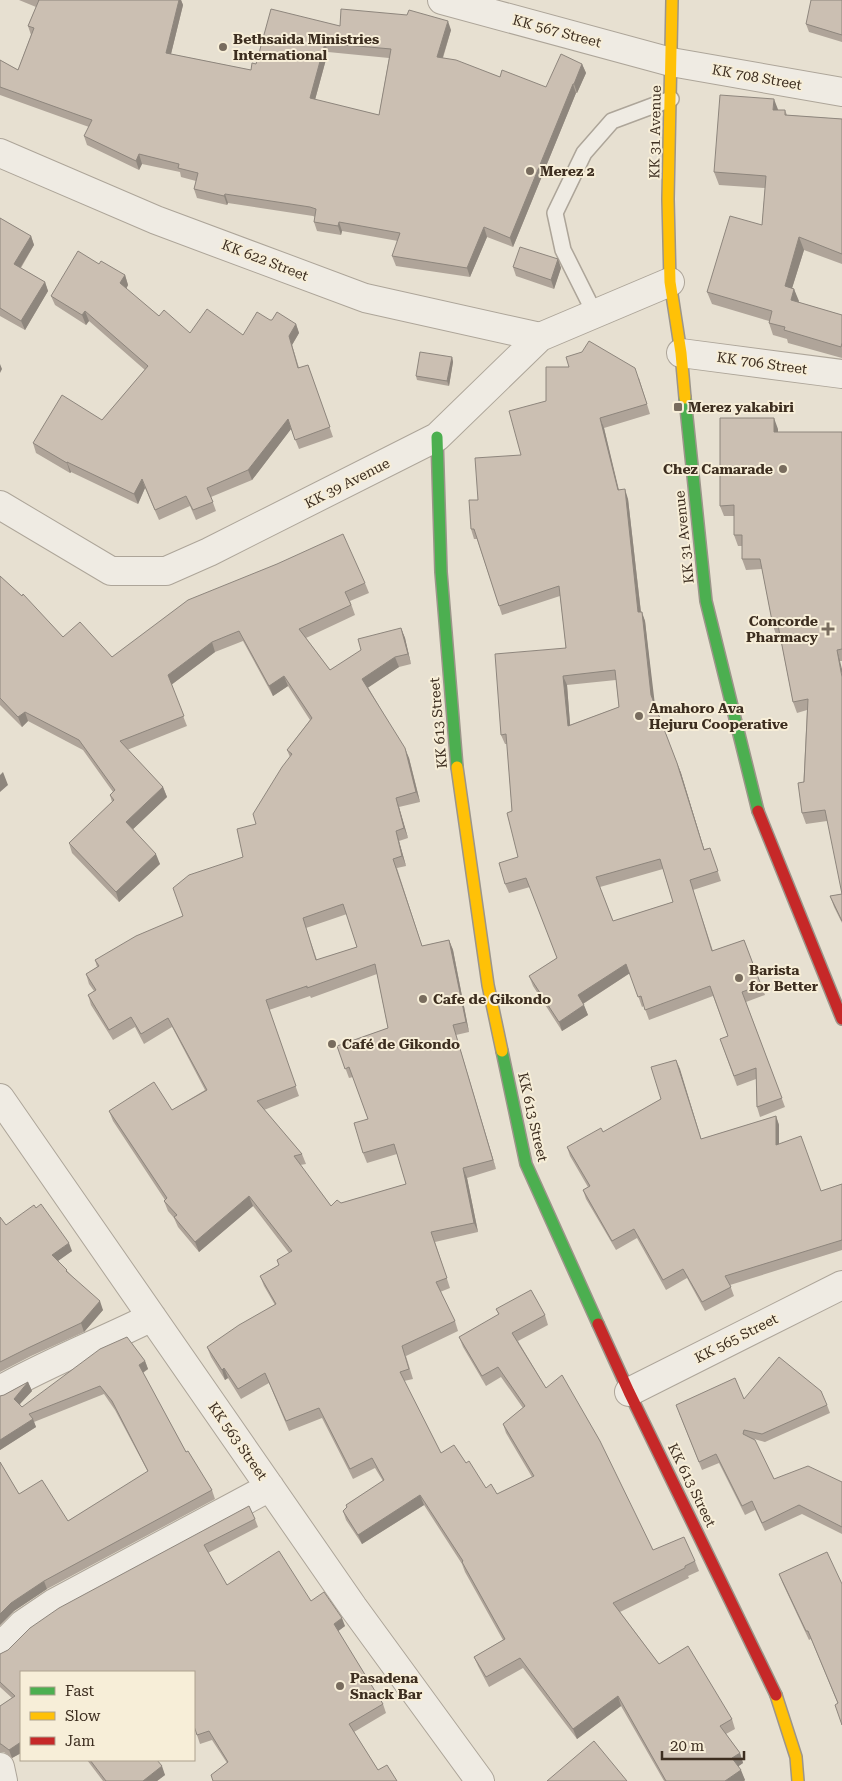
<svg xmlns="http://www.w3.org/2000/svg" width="842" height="1781" viewBox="0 0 842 1781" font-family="'Roboto Serif',serif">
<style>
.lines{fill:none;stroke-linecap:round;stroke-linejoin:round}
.lane-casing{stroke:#ada599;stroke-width:18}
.street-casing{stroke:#ada599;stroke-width:30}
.fast-casing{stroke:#9c958a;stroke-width:14}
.slow-casing{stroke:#9c958a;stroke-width:14}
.jam-casing{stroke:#9c958a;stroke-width:14}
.lane{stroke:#efebe3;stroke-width:15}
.street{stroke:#efebe3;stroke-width:28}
.fast{stroke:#4caf50;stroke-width:11}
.slow{stroke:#ffc107;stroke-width:11}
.jam{stroke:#c62828;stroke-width:11}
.wall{fill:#afa499;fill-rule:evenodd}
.shaded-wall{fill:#8e867d}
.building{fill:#cbbfb2;stroke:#8e867d;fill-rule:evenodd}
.poi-dot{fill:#786c5e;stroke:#f7eed8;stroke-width:2}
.labels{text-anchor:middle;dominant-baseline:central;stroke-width:4;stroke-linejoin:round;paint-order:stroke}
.street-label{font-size:14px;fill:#3d2e20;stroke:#f7eed8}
.poi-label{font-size:14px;font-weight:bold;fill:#3d2e20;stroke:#f7eed8;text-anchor:start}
</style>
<rect width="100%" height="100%" fill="#e7e0d1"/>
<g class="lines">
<g class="lane-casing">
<path id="lane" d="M595 314 563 250 555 213 584 153 612 121 671 99"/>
</g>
<g class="street-casing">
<path id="street" d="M442 0 671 62 842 92
M0 153 156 220 365 298 540 337
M681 353 842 374
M0 505 111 571H166L209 552 437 437 540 337 670 282
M0 1098 353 1607 480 1781
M0 1390C49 1362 102 1342 152 1317
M629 1392 842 1285
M0 1647 23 1624 54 1603 270 1487
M0 1767 3 1781"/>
</g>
<g class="fast-casing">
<path id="fast" d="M685 398 706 601 758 811
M437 437 441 572 457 767
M502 1051 526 1164 598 1324"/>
</g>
<g class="slow-casing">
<path id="slow" d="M672 0 668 199 670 282 681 353 685 398
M457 767 488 985 502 1051
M776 1695 796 1757 798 1781"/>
</g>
<g class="jam-casing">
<path id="jam" d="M758 811 842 1019
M598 1324 629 1392 776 1695"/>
</g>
<use href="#lane" class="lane"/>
<use href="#street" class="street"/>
<use href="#fast" class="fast"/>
<use href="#slow" class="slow"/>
<use href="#jam" class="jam"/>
</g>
<path class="wall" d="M19 0H181L183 5 171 54 251 70 256 64 340 26 451 30 443 58 500 77 546 87 582 64 586 73 577 93H576L513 247 487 237 470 277 396 266 392 256 398 241 342 231 341 235 317 231 314 222 315 217 313 216 228 203 227 205 197 198 194 189 196 181 181 177 180 172 142 164 139 170 87 145 84 136 89 127 0 95V60L18 70 31 35 28 26 36 7ZM328 52 389 58 379 115 315 100Z
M842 0V42L809 32 806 24Z
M778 110H785L787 115 842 119V264L804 250 792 288 794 289 798 302 842 315V358L788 343 787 339 773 335 769 323V321L712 304 707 292 762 225 765 188 719 185 714 172Z
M0 218 31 236 34 245 21 268 45 282 48 291 25 330 0 316Z
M558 259 561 268 554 289 516 276 513 267Z
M99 264 125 275 128 285 126 289 159 316 190 333 243 335 270 320 296 324 299 333 292 345 299 368 308 365 333 437 299 449 291 429 252 480 211 497 216 511 196 520 190 506 159 520 145 488 138 504 71 472 70 473 36 453 33 443 102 420 145 370 89 321 86 325 55 305 51 296Z
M452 357 453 362 449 386 417 380 416 376Z
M639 378 650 414 604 428 619 490 628 499 641 612 645 621 654 704 681 773 704 849 710 848 721 881 693 890 713 951 744 940 765 995 746 1002 785 1107 760 1117 757 1107 756 1079 737 1086 720 1039 728 1036 713 996 649 1020 644 1006 642 1007 630 973 583 1004 588 1015 562 1031 533 986 529 976 557 958 530 887 509 893 505 884 518 857 512 811 507 744H505L501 735 566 648 560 596 502 615 477 539H474L471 529 478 500 521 455ZM616 680 619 707 570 725 567 685ZM663 869 673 902 613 921 600 887Z
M778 429V432H842V661H840L827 821 806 824 802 813 807 710 797 713 793 702 780 636 777 637 773 626 762 569 746 570 742 559V546H738L734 535V516H724L720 506Z
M0 576 63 637 112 657 365 583 369 593 350 601 355 615 306 638 330 670 401 628 405 638 411 664 399 667 368 687 409 758 420 802 399 807 408 838 399 841 406 866 397 868 422 946 449 940 453 950 469 1032 456 1035 496 1169 467 1178 478 1232 435 1242 450 1288 440 1292 455 1321 458 1331 406 1356 413 1379 404 1381 441 1453 466 1463 486 1488 497 1494 532 1477 506 1433 503 1424 523 1408 501 1377 486 1386 463 1347 459 1337 499 1315 496 1309 545 1315 548 1325 518 1341 546 1388 653 1550 695 1561 699 1571 688 1576 689 1578 620 1612 659 1664 732 1719 735 1729 726 1734 740 1753 743 1763 738 1766 745 1780 744 1781H664L621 1706 577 1739 523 1668 489 1687 478 1666 474 1657 503 1640 465 1572 462 1564 424 1505 362 1544 346 1520 343 1511 347 1508 346 1505 383 1481 375 1468 353 1479 322 1418 289 1431 269 1383 241 1399 228 1378 225 1380 211 1357 207 1347 275 1305 264 1286 260 1276 279 1265 277 1260 289 1253 253 1206 199 1252 178 1227 174 1218 168 1211 164 1201 165 1200 113 1121 109 1111 172 1110 205 1090 172 1027 144 1044 135 1027 113 1040 91 1005 88 995 94 991 89 984 86 974 97 967 95 960 183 916 243 857 256 824 290 757 287 750 310 720 288 686 273 696 243 641 215 652 171 685 187 726 127 750 163 787 167 797 133 829 160 864 119 902 72 853 69 843 112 802 110 795 113 792 83 750 28 721 22 727 0 705ZM347 914 357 947 317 960 306 928ZM377 974 388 1028 337 1046 349 1078 353 1077 368 1119 363 1153 367 1163 397 1154 406 1184 331 1206 300 1165 306 1164 302 1154 264 1110 299 1096 269 1010 310 996 311 998Z
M842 894V923L834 907 830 896Z
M676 1060 701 1139 776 1116 779 1125V1144L821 1191 842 1184V1250L730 1285 734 1296 705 1311 687 1278 666 1290 637 1238 616 1250 586 1199 583 1190 588 1187 570 1156 567 1147 603 1132 661 1099Z
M0 1217 6 1225 72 1251 58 1261 103 1310 84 1332 31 1356 0 1372Z
M145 1361 148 1369 143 1373 186 1452 212 1490 215 1499 47 1589 14 1611 0 1625V1462L19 1494 68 1521 148 1472 115 1410 104 1394 34 1422 36 1427 0 1450V1396L4 1395 28 1382 32 1391 20 1404 22 1407Z
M744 1399 827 1405 830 1413 765 1442 754 1439 774 1479 842 1482V1534L802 1514 765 1531 755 1510 745 1515 719 1463 702 1470 679 1413Z
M255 1519 258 1527 208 1553 227 1585 311 1601 345 1626 338 1631 383 1704 386 1713 354 1732 378 1770 397 1781 227 1763 212 1740 200 1744 197 1735 194 1672H21V1753L12 1758 4 1752H0V1706L12 1698 0 1687V1654L8 1650 30 1628Z
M779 1574 842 1584 838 1704 811 1639 809 1640 782 1582Z
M87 1760H157L165 1775 157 1781H103Z"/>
<path class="shaded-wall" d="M179 0H181L183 5 169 62 166 53Z
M448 21 451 30 440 66 437 57Z
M325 43 328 52 313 107 310 98Z
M582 64 586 73 577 93 574 84Z
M573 84 576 93 513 247 510 238Z
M774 99 779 112 773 110Z
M139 154 142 164 139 170 136 161Z
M225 194 228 203 227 205 224 196Z
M339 222 342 231 341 235 338 226Z
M484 227 487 237 470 277 467 268Z
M31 236 34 245 17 273 14 264Z
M799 237 804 250 789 298 785 286Z
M558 259 561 268 554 289 551 280Z
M125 275 128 285 124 293 120 283Z
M45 282 48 291 25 330 21 321Z
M794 289 799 301 795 312 791 300Z
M85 311 89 321 86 325 82 315Z
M296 324 299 333 292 345 302 378 289 336Z
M452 357 453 362 449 386 447 381Z
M0 364 2 369 0 373Z
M600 418 604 428 621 500 618 490Z
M774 418 778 429V443L774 432Z
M288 419 291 429 252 480 248 470Z
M67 462 71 472 70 473 67 463Z
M142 479 145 488 138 504 134 494Z
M625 489 628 499 642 622 638 612Z
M642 612 645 621 655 705 651 695Z
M401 628 405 638 411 664 408 654Z
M212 642 215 652 171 685 168 675Z
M837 650 840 661 842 669V677Z
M395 657 399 667 366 689 362 679Z
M284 676 288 686 273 696 269 686Z
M563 676 567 685 571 736 568 726Z
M25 712 28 721 22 727 18 717Z
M405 748 409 758 420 802 416 792Z
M677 763 681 773 707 859 704 850Z
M3 772 8 785 0 792V775Z
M163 787 167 797 130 832 126 822Z
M396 798 399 807 408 838 404 828Z
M396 831 399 841 406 866 402 856Z
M156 854 160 864 119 902 116 892Z
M449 940 453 950 469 1032 466 1022Z
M626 964 630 973 581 1005 578 995Z
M584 1005 588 1015 562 1031 559 1022Z
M453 1025 456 1035 496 1169 493 1160Z
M676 1060 680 1069 704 1148 701 1139Z
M776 1116 779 1125V1154L776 1145Z
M463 1168 467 1178 478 1232 474 1223Z
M249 1196 253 1206 199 1252 195 1242Z
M69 1243 72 1251 55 1263 52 1255Z
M100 1301 103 1310 84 1332 81 1323Z
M145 1361 148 1369 142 1373 139 1365Z
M224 1368 228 1378 225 1380 222 1370Z
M28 1382 32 1391 17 1407 14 1399Z
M33 1419 36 1427 0 1450V1440Z
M420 1495 424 1505 362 1544 358 1535Z
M44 1581 47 1589 14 1611 0 1625V1614L11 1603Z
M342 1618 345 1626 337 1632 334 1624Z
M618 1696 621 1706 577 1739 573 1729Z
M21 1742V1753L12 1758 9 1750Z
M740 1753 743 1763 736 1768 732 1758Z
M162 1766 165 1775 157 1781H143Z
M741 1770 745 1780 744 1781H725Z"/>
<path class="building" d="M38 0H179L166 53 251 70 252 63 256 64 271 9 340 26 341 9 407 15 409 10 448 21 437 57 456 60 500 77 502 70 546 87 561 54 582 64 574 84H573L510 238 484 227 467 268 392 256 400 233 339 222 338 226 314 222 316 209 310 207 225 194 224 196 194 189 198 173 178 168 179 164 139 154 136 161 84 136 92 120 0 87V60L18 70 34 28 28 26 39 0ZM325 43 391 49 379 115 310 98Z
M811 0H842V35L806 24Z
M720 95 774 99 773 110H785V115L842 119V254L799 237 785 286 794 289 791 300 842 315V343L841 347 784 330 785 327 769 323 772 311 707 292 730 216 762 225 766 176 714 172Z
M0 218 31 236 14 264 45 282 21 321 0 308Z
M520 247 558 259 551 280 513 267Z
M78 251 99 264 101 261 125 275 120 283 159 316 164 310 190 333 207 309 243 335 257 312 270 320H272L277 312 296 324 289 336 298 368 308 365 330 427 295 440 288 419 248 470 207 488 213 502 193 510 186 496 155 510 142 479 134 494 67 462V463L33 443 62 395 102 420 148 366 85 311 82 315 51 296Z
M589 341 635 368 647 404 600 418 618 490 625 489 638 612H642L651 695 677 763 704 850 710 848 718 871 690 880 712 951 744 940 761 985 742 992 782 1098 757 1107 756 1068 734 1076 720 1039 728 1036 710 986 645 1010 641 996 638 997 626 964 578 995 584 1005 559 1022 529 976 557 958 526 878 505 884 499 863 518 857 507 813 512 811 506 734 501 735 495 654 566 648 559 586 499 606 474 529H471L469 500H478L475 458 521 455 509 411 546 401V367H569L566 357 582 352ZM615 670 619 707 568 726 563 676ZM660 859 673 902 613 921 596 877Z
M420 352 452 357 447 381 416 376Z
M720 418H774V432H842V649L837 650 842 677V894L825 810 802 813 798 783 804 782 808 699 793 702 778 625 773 626 760 559H742V535H734V505L720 506Z
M343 534 365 583 345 592 351 605 299 629 330 670 361 650 358 639 401 628 408 654 395 657 362 679 405 748 416 792 396 798 404 828 396 831 402 856 393 859 422 946 449 940 466 1022 453 1025 493 1160 463 1168 474 1223 431 1232 447 1278 436 1282 455 1321 402 1346 409 1369 400 1372 441 1453 454 1445 466 1463 469 1461 486 1488 491 1484 497 1494 534 1476 503 1424 525 1406 498 1367 482 1376 459 1337 499 1314 496 1309 531 1290 545 1315 512 1333 546 1388 562 1375 600 1441 653 1550 684 1537 695 1561 685 1566V1568L613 1603 659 1664 688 1646 732 1719 720 1726 740 1753 732 1758 741 1770 725 1781H666L618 1696 573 1729 520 1658 486 1677 474 1657 505 1639 462 1562 463 1561 420 1495 358 1535 343 1511 347 1507 346 1505 384 1480 372 1458 350 1469 319 1408 286 1421 265 1373 238 1389 224 1368 222 1370 207 1347 239 1325 276 1304 260 1276 279 1265 277 1260 292 1251 249 1196 195 1242 174 1217 177 1215 164 1201 167 1198 109 1111 154 1082 172 1110 207 1090 168 1018 141 1034 131 1017 109 1030 88 995 96 990 86 974 99 966 95 960 136 936 183 916 173 888 189 875 243 857 237 829 256 824 253 814 282 767 292 754 287 750 312 718 284 676 269 686 239 631 212 642 168 675 184 716 120 741 163 787 126 822 156 854 116 892 69 843 114 800 110 795 115 790 79 740 25 712 18 717 0 698V576L22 596 23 594 63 637 80 622 112 657 188 600 277 564ZM343 904 357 947 316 960 303 918ZM375 964 388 1028 337 1046 345 1069 349 1067 368 1119 354 1123 363 1153 394 1144 406 1184 341 1203 337 1200 331 1206 294 1156 302 1154 257 1101 296 1086 266 1000 307 986V988Z
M842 894V921L830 896Z
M676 1060 701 1139 776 1116V1145L801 1136 821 1191 842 1184V1240L725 1276 731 1287 702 1302 683 1269 663 1280 634 1229 612 1241 583 1190 590 1186 567 1147 601 1128 603 1132 661 1099 651 1067Z
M41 1204 69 1243 52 1255 67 1270 66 1271 100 1301 81 1323 28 1348 0 1362V1217L6 1225 34 1205 36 1208Z
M127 1337 145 1361 139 1365 186 1452 188 1451 212 1490 44 1581 11 1603 0 1614V1462L19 1494 42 1480 68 1521 148 1471 112 1401 100 1386 29 1414 33 1419 0 1440V1396L4 1395 28 1382 14 1399 22 1407 100 1349Z
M779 1357 821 1391 827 1405 762 1434 744 1430 743 1434 755 1440 774 1479 808 1466 842 1482V1527L799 1505 762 1523 752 1501 742 1506 716 1454 699 1462 676 1405 735 1378 744 1399Z
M249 1506 255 1519 204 1545 227 1585 279 1551 311 1601 324 1592 342 1618 334 1624 383 1704 349 1724 378 1770 387 1765 397 1781H213L211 1775 228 1762 209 1731 197 1735 194 1726V1672H21V1742L9 1750 1 1744H0V1706L15 1696 0 1682V1654L8 1650 30 1628 59 1608Z
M827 1552 842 1584V1725L835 1705 838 1703 808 1631H806L779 1574Z
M594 1741 627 1781H547Z
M90 1760H157L162 1766 143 1781H106Z"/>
<g class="poi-dot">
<circle cx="223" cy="47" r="5"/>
<circle cx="530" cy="171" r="5"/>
<rect x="673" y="402" width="10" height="10" rx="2.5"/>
<circle cx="783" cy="469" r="5"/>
<path d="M825.5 621.5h5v5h5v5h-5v5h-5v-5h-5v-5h5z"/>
<circle cx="639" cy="716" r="5"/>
<circle cx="739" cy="978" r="5"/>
<circle cx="423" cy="999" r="5"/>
<circle cx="332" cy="1044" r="5"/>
<circle cx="340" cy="1686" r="5"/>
</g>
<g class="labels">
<g class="street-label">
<text transform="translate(557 31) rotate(15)">KK 567 Street</text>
<text transform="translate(757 77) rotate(10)">KK 708 Street</text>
<text transform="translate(655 132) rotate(-89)">KK 31 Avenue</text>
<text transform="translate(265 260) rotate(21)">KK 622 Street</text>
<text transform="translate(762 363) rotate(8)">KK 706 Street</text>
<text transform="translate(347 483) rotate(-27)">KK 39 Avenue</text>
<text transform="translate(684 537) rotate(-96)">KK 31 Avenue</text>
<text transform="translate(438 723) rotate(-95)">KK 613 Street</text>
<text transform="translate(533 1117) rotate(77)">KK 613 Street</text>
<text transform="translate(736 1338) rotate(-27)">KK 565 Street</text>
<text transform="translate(238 1441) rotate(55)">KK 563 Street</text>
<text transform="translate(692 1485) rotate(64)">KK 613 Street</text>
</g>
<g class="poi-label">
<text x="233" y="39">Bethsaida Ministries<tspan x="233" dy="16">International</tspan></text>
<text x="540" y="171">Merez 2</text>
<text x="688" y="407">Merez yakabiri</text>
<text x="773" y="469" text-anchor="end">Chez Camarade</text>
<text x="818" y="621" text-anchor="end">Concorde<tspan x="818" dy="16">Pharmacy</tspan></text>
<text x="649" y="708">Amahoro Ava<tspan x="649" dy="16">Hejuru Cooperative</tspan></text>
<text x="749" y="970">Barista<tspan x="749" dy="16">for Better</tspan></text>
<text x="433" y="999">Cafe de Gikondo</text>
<text x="342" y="1044">Café de Gikondo</text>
<text x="350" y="1678">Pasadena<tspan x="350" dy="16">Snack Bar</tspan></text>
</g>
</g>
<rect x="20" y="1671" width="175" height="90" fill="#f7eed8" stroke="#ada18e"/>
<rect x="30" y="1687" width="25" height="8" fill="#4caf50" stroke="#ada18e"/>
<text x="65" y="1696" font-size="15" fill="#3d2e20">Fast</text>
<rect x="30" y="1712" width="25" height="8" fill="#ffc107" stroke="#ada18e"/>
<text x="65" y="1721" font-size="15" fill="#3d2e20">Slow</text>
<rect x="30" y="1737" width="25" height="8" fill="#c62828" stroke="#ada18e"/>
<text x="65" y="1746" font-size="15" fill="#3d2e20">Jam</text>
<path d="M662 1751v8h82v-8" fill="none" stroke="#3d2e20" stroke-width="2.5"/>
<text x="670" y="1751" font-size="15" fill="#3d2e20" stroke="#f7eed8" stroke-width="4" paint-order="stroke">20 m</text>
</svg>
